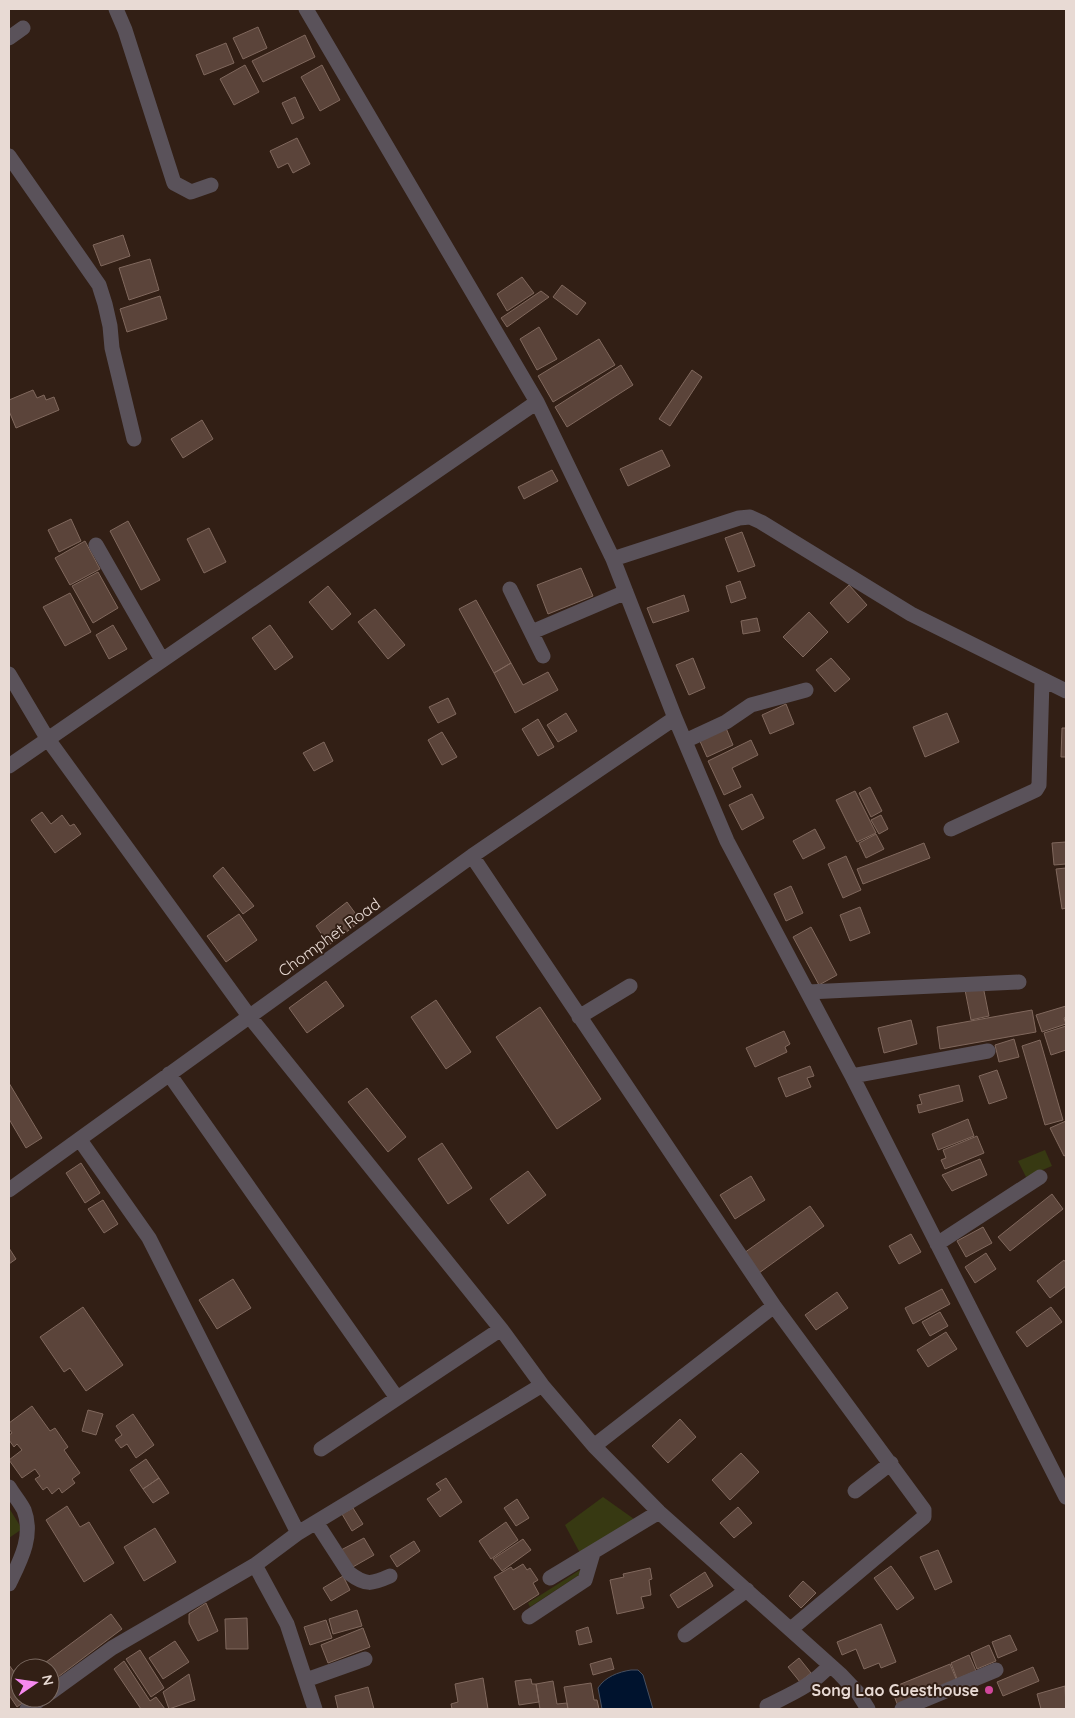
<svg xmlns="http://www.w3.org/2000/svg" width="1075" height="1718" viewBox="0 0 1075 1718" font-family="Quicksand,sans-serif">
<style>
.green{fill:#373912}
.water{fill:#00132e;stroke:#464f60}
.building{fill:#5b443a;stroke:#80685d}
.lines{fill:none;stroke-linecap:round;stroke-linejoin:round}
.minor{stroke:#5a525a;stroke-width:15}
.hotel-dot{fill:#d1479c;stroke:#321f15;stroke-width:2}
.labels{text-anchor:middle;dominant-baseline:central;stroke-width:4;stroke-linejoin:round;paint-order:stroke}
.street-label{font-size:16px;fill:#e8dad4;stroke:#321f15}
.poi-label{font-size:16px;font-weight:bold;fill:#e8dad4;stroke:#321f15;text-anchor:end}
</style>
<rect width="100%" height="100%" fill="#321f15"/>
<path class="green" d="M1045 1150 1052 1166 1026 1177 1018 1161Z
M603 1497 634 1519 581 1555 565 1525Z
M9 1508 22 1529 9 1538Z
M580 1570 582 1573 530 1607 528 1603Z"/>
<path class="water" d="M631 1670H638L643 1675 653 1709H602L598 1688C605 1677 618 1672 631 1670Z"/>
<path class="building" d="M258 27 267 48 243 59 233 38Z
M305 35 315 57 263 82 252 61Z
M226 43 234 63 204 75 196 55Z
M245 65 259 92 234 105 220 79Z
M322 65 340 100 320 111 301 77Z
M295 97 304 118 292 124 282 103Z
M297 138 310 164 293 173 288 163 278 168 270 151Z
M123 235 130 256 101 266 93 245Z
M150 259 159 290 129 300 119 268Z
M522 277 534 293 507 311 497 294Z
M562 285 586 303 577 315 553 297Z
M541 291 549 297 507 327 501 318Z
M160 296 167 319 127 332 120 309Z
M539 327 557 359 537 370 520 339Z
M599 339 615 365 553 402 538 376Z
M621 365 633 385 567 427 555 407Z
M692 370 702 377 670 426 659 419Z
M33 390 37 398 44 395 46 400 54 397 59 410 16 428 9 411V400Z
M202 420 213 439 183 458 171 439Z
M662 450 670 466 628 486 620 469Z
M552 470 558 481 524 499 518 487Z
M71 519 81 541 59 552 48 530Z
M128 521 160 580 141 590 110 531Z
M209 528 226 562 204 573 187 539Z
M742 532 755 566 738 572 725 538Z
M85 541 100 569 70 585 55 558Z
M581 568 593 596 548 614 537 585Z
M98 572 118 608 93 623 72 586Z
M740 581 746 598 731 603 726 586Z
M849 585 867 605 848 623 830 603Z
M328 586 351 614 332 630 309 602Z
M70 593 91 632 65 646 43 607Z
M684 595 689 611 653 623 647 608Z
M476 600 511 663 494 673 459 609Z
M375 609 405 645 388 659 358 622Z
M809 612 828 632 803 657 783 637Z
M757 618 760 631 743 634 741 621Z
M113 625 127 649 109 659 96 635Z
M270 625 293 657 275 670 252 638Z
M693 658 705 688 689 695 676 665Z
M831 658 850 679 835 692 816 670Z
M511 663 523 685 548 672 558 690 515 713 494 673Z
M448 698 456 714 438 723 429 707Z
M786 704 794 724 770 734 762 715Z
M566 713 577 731 558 742 547 725Z
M947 713 959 742 925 757 913 727Z
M538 719 554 747 538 756 522 729Z
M726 728 733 745 707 757 699 739Z
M1062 728H1066V757H1061Z
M442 732 457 757 442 765 428 740Z
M751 740 758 755 732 768 741 787 724 795 708 761Z
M324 742 333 761 314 771 303 753Z
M870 787 882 811 871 817 859 793Z
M855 791 876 833 857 842 836 800Z
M752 794 764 818 742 830 729 805Z
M42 812 51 824 62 815 70 826 74 824 81 834 55 853 31 820Z
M881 815 888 829 879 834 871 820Z
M815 829 825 848 803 859 793 841Z
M876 834 884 849 866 858 859 843Z
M1066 842V864L1054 865 1052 843Z
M924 843 930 858 863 884 857 869Z
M846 856 861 890 843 898 828 864Z
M223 867 254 906 243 914 213 876Z
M1066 868V908L1062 909 1056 869Z
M791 886 803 913 786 921 774 894Z
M347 902 361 921 329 945 316 926Z
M860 907 870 933 850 941 840 915Z
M239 914 257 940 226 962 207 936Z
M811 927 837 975 819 985 793 937Z
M326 981 344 1006 307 1033 289 1008Z
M983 986 989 1016 971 1020 965 990Z
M436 1000 471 1052 446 1069 411 1017Z
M1066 1006V1017L1064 1018 1066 1024 1042 1032 1036 1015Z
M540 1007 601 1099 557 1129 496 1037Z
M1032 1010 1036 1032 940 1049 937 1027Z
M911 1020 917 1044 884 1053 878 1028Z
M1066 1026V1050L1051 1055 1044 1033Z
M784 1031 790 1044 785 1047 787 1052 755 1067 746 1048Z
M1014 1039 1019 1057 999 1062 995 1045Z
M1040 1040 1063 1120 1045 1125 1022 1046Z
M810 1066 814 1076 807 1078 811 1087 786 1097 778 1078Z
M997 1070 1007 1098 989 1104 979 1076Z
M9 1083 42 1138 26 1148 9 1119Z
M959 1085 963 1101 919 1113 917 1105 922 1104 919 1095Z
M367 1088 406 1137 388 1152 348 1102Z
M968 1119 974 1136 938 1150 932 1134Z
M1066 1121V1155L1064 1156 1050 1128Z
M977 1136 984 1153 945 1169 941 1160 946 1158 943 1150Z
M442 1143 472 1188 448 1204 418 1159Z
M980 1159 987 1175 952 1191 942 1175Z
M81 1163 100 1193 85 1203 66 1173Z
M528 1171 546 1195 508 1224 490 1199Z
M751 1176 765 1200 735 1219 720 1195Z
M1052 1194 1063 1209 1010 1251 998 1237Z
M103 1200 118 1224 104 1233 88 1209Z
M810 1206 824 1226 759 1273 744 1253Z
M983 1227 992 1243 966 1257 957 1241Z
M911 1234 921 1252 899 1264 889 1246Z
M9 1248 16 1259 9 1264Z
M986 1253 996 1269 975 1283 965 1267Z
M1064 1260 1066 1263V1286L1050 1298 1037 1281Z
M233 1279 251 1308 217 1329 199 1300Z
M942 1289 950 1304 913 1324 905 1308Z
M837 1292 848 1308 816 1330 805 1315Z
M83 1307 123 1365 86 1391 70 1368 64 1372 40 1337Z
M1051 1307 1062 1322 1027 1347 1016 1332Z
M940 1312 948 1326 930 1336 922 1322Z
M946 1332 957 1349 928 1367 917 1350Z
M32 1406 50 1431 55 1428 68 1447 64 1450 80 1473 72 1479 75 1483 62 1493 59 1488 52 1494 47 1487 43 1490 35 1479 40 1476 35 1469 22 1478 9 1460 22 1450 17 1444 14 1447 9 1440V1435L12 1433 9 1429V1423Z
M88 1410 103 1414 96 1435 82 1431Z
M133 1414 154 1445 136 1458 127 1444 121 1448 115 1440 122 1435 116 1426Z
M680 1419 696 1437 668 1463 652 1446Z
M741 1453 759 1472 730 1500 712 1480Z
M146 1459 159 1478 143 1489 130 1470Z
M159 1478 169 1493 153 1503 143 1489Z
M446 1478 462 1502 440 1517 427 1499 441 1490 436 1484Z
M517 1499 529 1518 516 1526 504 1508Z
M67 1506 80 1527 89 1522 114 1563 84 1582 46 1520Z
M738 1507 752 1523 734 1538 720 1523Z
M353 1508 363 1524 352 1531 342 1514Z
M506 1522 518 1540 491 1559 479 1541Z
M155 1528 176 1562 144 1581 124 1547Z
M364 1538 374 1555 351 1568 341 1550Z
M523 1539 531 1550 502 1571 493 1559Z
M414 1541 420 1551 397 1567 390 1556Z
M938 1550 952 1582 935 1590 920 1557Z
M523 1564 527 1570 530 1568 538 1580 533 1583 539 1594 514 1610 494 1577 511 1567 513 1570Z
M891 1566 914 1598 897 1610 874 1578Z
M650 1568 652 1579 649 1580 651 1595 641 1597 644 1608 617 1614 610 1580 624 1577 623 1574Z
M705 1572 713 1586 678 1608 670 1595Z
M343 1576 350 1590 331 1601 323 1588Z
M803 1581 816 1593 801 1608 789 1596Z
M206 1603 218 1631 198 1641 189 1623V1614Z
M357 1610 362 1626 333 1634 329 1619Z
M111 1614 122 1629 50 1683V1668H38Z
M247 1618 248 1649H226L225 1619Z
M326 1620 332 1638 310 1645 304 1627Z
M881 1624 896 1662 881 1668 879 1663 864 1669 856 1649 842 1655 837 1642Z
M588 1627 592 1642 579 1645 576 1631Z
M363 1628 370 1647 328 1663 321 1645Z
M1010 1635 1017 1650 998 1658 992 1642Z
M175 1641 189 1662 163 1679 149 1658Z
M989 1645 996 1661 977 1669 971 1653Z
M140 1650 164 1688 151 1697 126 1659Z
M969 1655 976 1671 957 1679 951 1663Z
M611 1658 614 1669 593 1675 590 1664Z
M799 1658 811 1673 800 1682 788 1667Z
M124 1661 150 1701 156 1697 165 1709H141L114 1669Z
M950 1664 957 1681 898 1706 891 1688Z
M9 1665 20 1680V1698H29L17 1707 9 1695Z
M1033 1667 1039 1681 1003 1696 997 1682Z
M189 1674 195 1700 169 1709 163 1692Z
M483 1678 488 1709H452L451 1704 458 1702 455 1684Z
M531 1679 532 1684H536L539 1702 519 1705 515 1681Z
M553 1681 557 1704 567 1703 568 1709H540L536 1684Z
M591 1683 594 1700H597L599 1709H568L564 1687Z
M1065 1686 1066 1709H1041L1037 1694Z
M368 1687 374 1709H338L335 1696Z"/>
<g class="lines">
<path class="minor" d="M116 9 125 30 174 183 191 192 211 185
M306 9 537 402 613 559 675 718 727 841 852 1076 1066 1497
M9 38 23 28
M9 156 99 285 105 304 110 326 112 348 134 439
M96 545 162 660
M613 559 739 518 750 517 761 522 911 614 1066 691
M510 589 543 656
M532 632 626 592
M9 674 47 738 249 1016 501 1329 542 1385 594 1446 659 1512 840 1674 858 1693 868 1709
M685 741 726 722 751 705 806 690
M9 766 537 402
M951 829 1036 790 1039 785 1042 680
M472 856 774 1306 924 1510V1517L791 1629
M808 992 1019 982
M579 1017 630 986
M169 1074 397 1398
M852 1076 988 1051
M80 1140 149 1238 298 1533
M9 1190 472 856 675 718
M937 1244 1040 1177
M594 1446 774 1306
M321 1449 501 1329
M9 1487C13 1494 20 1502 24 1510 34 1536 20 1561 9 1584
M855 1491 891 1463
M316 1522 349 1573C366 1586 372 1584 390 1576
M255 1565 287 1624 315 1709
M550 1578 659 1512
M529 1617 585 1580 593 1553
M685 1635 747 1590
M306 1680 365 1659
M50 1693 112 1648 255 1565 298 1533 542 1385
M767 1706C791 1694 813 1685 830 1665
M27 1709 42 1698
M902 1709 996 1670"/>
</g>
<circle class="hotel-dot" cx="989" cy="1690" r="5"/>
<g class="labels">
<g class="street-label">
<text transform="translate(329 937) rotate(-36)">Chomphet Road</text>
</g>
<g class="poi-label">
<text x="979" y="1690">Song Lao Guesthouse</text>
</g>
</g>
<rect width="1075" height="1718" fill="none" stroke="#e8dad4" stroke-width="20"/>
<g transform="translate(35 1683) rotate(77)"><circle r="24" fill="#321f15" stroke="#7b6a61"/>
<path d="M0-4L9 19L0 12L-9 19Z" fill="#f589ef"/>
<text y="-8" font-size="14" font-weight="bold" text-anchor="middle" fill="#e8dad4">N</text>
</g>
</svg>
